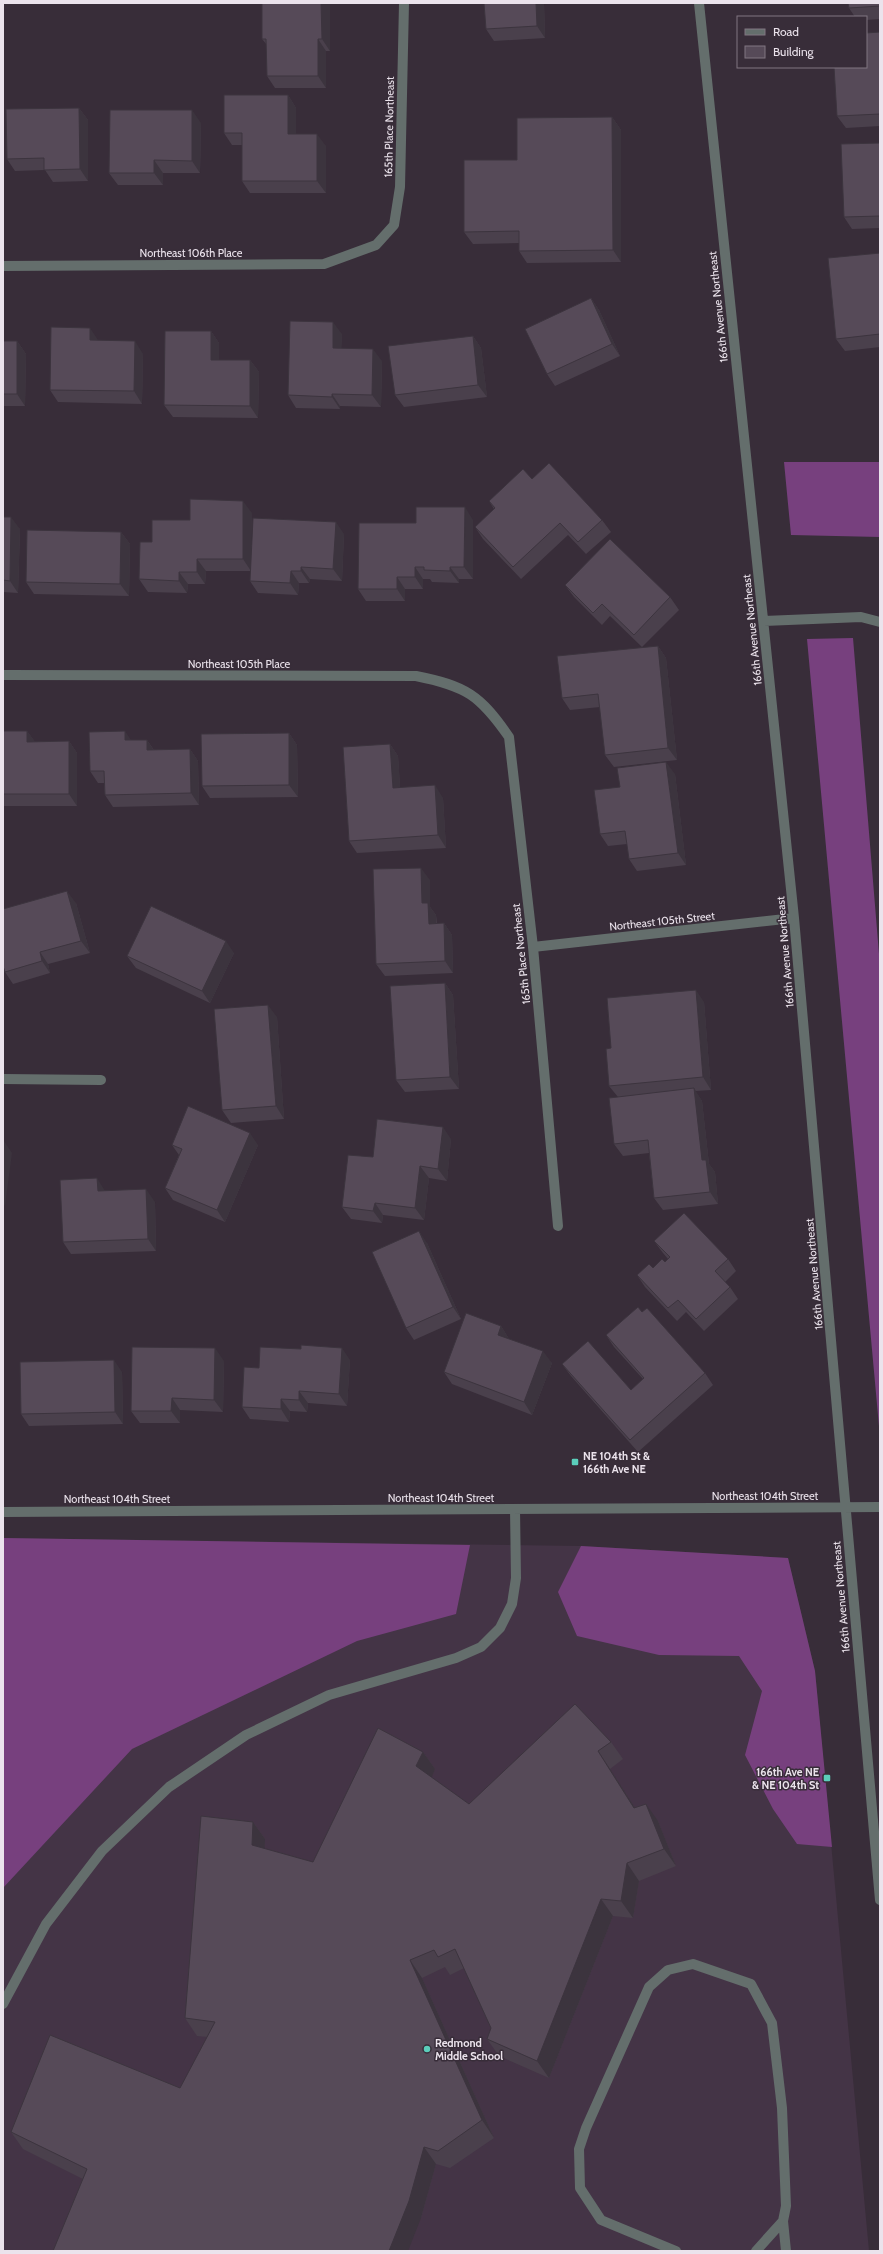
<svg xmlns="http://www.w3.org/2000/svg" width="883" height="2254" viewBox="0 0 883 2254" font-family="Cabin,sans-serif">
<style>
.built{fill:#443446}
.forest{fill:#77407e}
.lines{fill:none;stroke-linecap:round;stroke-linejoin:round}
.minor{stroke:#646e6c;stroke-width:10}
.wall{fill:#4a404c}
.shaded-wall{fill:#3c343e}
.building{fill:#564a58;stroke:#3c343e}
.poi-dot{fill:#5bcebb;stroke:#382d39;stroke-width:1.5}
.labels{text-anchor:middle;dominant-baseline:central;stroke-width:3;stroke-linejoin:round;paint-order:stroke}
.street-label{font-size:11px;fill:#ebe3ec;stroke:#382d39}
.poi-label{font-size:11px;font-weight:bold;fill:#ebe3ec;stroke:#382d39;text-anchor:start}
</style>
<rect width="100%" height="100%" fill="#382d39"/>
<path class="built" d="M3 1538 581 1546 788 1558 815 1671 869 2251H3Z"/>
<path class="forest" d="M784 462H880V537L791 535Z
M853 638 880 966V1437L807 639Z
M3 1538 470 1545 456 1614 357 1641 132 1749 3 1888Z
M581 1546 788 1558 815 1671 832 1847 797 1844 773 1809 745 1755 762 1691 739 1656 659 1655 577 1636 558 1592Z"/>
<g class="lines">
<path class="minor" d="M699 3 794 918 880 1900
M3 266 324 264 376 245 394 225 400 187 404 3
M764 621 861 617 880 622
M3 675 416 676C466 686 480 695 509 737L533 947 558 1226
M533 947 794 918
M3 1079 101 1080
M3 1512 880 1507
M3 2004 46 1924 102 1851 169 1787 246 1735 329 1695 456 1658 481 1647 500 1628 512 1604 516 1578 515 1509
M783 2221 786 2251
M676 2251 601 2220 580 2188 579 2149 586 2128 649 1987 668 1970 693 1964 751 1984 772 2023 782 2108 786 2206 783 2221 756 2251"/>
</g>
<path class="wall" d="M262 3H329L330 4V51H326V88H275L267 76V45L262 39Z
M484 3H544L545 38 494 41 486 29Z
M880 3V19L866 20V17H855L849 8Z
M880 32V126L846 128 837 116Z
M288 95 296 108V134L326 146V193H250L242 181V145H232L224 133Z
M79 108 88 120V181L53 182 45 170 15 171 7 159Z
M612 117 621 130V262L527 263 519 251V243L473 244 464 232 517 160Z
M201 123 200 173H163V185H118L109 173Z
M880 143V228L852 229 844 217Z
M880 253V347L845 351 836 339Z
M591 298 599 310 620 356 555 386 547 374Z
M211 331 219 343V360H250L259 372 258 418 173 417 164 405Z
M342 334 341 349 382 361 381 407 340 406V409L296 408 288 395Z
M473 336 481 348 487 397 404 407 395 395Z
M98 340V341L143 354 142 404 58 402 50 390Z
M3 341H17L26 354 25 406H3Z
M532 479 602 520 611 532 586 554 568 535 521 579 483 539 475 527 494 509 489 501Z
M252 513 251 545 344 534 342 581 310 579 309 583H299L298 595 258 593 250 581V571H206L205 584H188L187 593 148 592 139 579 152 542 190 520Z
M3 517 20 529 18 593 3 592Z
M473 520V579H459V583L432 582 430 579H423V589H405V601H366L358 589 416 523Z
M121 532 130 544 129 596 34 594 26 582Z
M565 585 670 597 679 610 642 647 610 616 602 625 574 597Z
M658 646 666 658 677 760 614 767 605 755 600 707 570 710 562 698Z
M3 731H27L35 742 69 741 77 753V806H3Z
M289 733 297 745 298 797 210 798 202 786Z
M131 740H147L154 750 190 749 198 761 199 805 113 807 105 795 104 783H98L90 771Z
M390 744 398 756 400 787 443 798 446 848 357 853 349 841Z
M675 774 686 865 637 871 629 859 627 844 608 846 600 834 620 787Z
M430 880V907L436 915 437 923H444L452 935 453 973 385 976 376 964Z
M76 903 90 953 48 964 50 973 13 984 5 972Z
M234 953 210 1003 136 968 127 956Z
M445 983 453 995 459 1089 405 1092 396 1080Z
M704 1002 711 1090 695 1091 702 1101 709 1164 715 1172 718 1204 663 1210 654 1198 649 1153 623 1156 614 1144 618 1097 609 1086 611 1048Z
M277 1017 284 1119 231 1123 222 1110Z
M451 1139 447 1181 429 1178 424 1220 383 1215 382 1223 351 1219 342 1207 373 1157Z
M172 1145H258L225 1222 173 1200 165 1188 179 1155Z
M105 1191 155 1202 156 1251 71 1254 63 1242Z
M654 1241 728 1259 736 1271 725 1282 730 1287 738 1299 704 1331 686 1312 677 1321 645 1287 637 1275 665 1262 668 1259 663 1253Z
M427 1243 461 1319 414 1340 406 1328Z
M642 1312 705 1373 713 1385 638 1452 571 1376 562 1364 631 1390 643 1379 614 1347 606 1335Z
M501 1326 509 1339 552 1363 532 1415 452 1384 444 1372Z
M350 1360 347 1406 308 1403 307 1412 290 1411 289 1422 250 1419 242 1407 259 1368Z
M224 1361 223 1412 180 1410V1423H140L131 1411Z
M122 1372 123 1424 29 1426 21 1414Z
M611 1742 623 1759 610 1769 635 1808 658 1821 676 1866 639 1881 633 1918 613 1916 549 2078 499 2056 487 2039 491 2028 464 1968 450 1975 445 1967 422 1978 494 2138 450 2168 436 2164 421 2218 83 2179 23 2149 11 2132 180 2088 208 2037 197 2036 185 2018 253 1822 265 1839 264 1849 313 1862 423 1752 435 1769 431 1777 469 1804Z"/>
<path class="shaded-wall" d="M321 3H329L330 4V51L322 39Z
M536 3H544L545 38 537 26Z
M318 39 326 51V88L318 76Z
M288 95 296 108V146L288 134Z
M79 108 88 120V181L80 169Z
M192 110 201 123 200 173 192 161Z
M612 117 621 130V262L613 250Z
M317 134 326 146V193L317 181Z
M154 160 163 173V185L154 173Z
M591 298 599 310 620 356 612 344Z
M333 322 342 334 341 361 333 348Z
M90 328 98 340V352L90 340Z
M211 331 219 343V372L211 360Z
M473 336 481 348 487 397 478 385Z
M17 341 26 354 25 406 17 394Z
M135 341 143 354 142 404 134 391Z
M373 349 382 361 381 407 372 395Z
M250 360 259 372 258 418 250 406Z
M332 394 340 406V409L332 397Z
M243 501 252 513 251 571 243 559Z
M465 507 473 520V579L464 567Z
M11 517 20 529 18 593 10 581Z
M336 522 344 534 342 581 333 569Z
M121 532 130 544 129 596 120 584Z
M197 559 206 571 205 584 197 572Z
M301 567 310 579 309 583 301 571Z
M415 567 423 579V589L415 577Z
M450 567 459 579V583L450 571Z
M291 571 299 583 298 595 290 583Z
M179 572 188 584 187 593 179 581Z
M397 577 405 589V601L397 589Z
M658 646 666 658 677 760 668 748Z
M27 731 36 743 27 742Z
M125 731 133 743 125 740Z
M289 733 297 745 298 797 289 785Z
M147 740 155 752 147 750Z
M69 741 77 753V806L69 794Z
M390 744 398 756 401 800 393 788Z
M190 749 198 761 199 805 191 793Z
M666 762 675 774 686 865 678 853Z
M435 785 443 798 446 848 438 835Z
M421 868 430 880V907L436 915 437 936 429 924 422 903Z
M67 891 76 903 90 953 81 941Z
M444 923 452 935 453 973 445 961Z
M226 941 234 953 210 1003 202 991Z
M40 952 48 964 50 973 42 961Z
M445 983 453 995 459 1089 450 1077Z
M696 990 704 1002 711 1090 703 1077Z
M268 1005 277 1017 284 1119 276 1106Z
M694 1088 702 1101 709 1164 715 1172 718 1204 710 1192 702 1160Z
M443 1127 451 1139 447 1181 438 1169Z
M250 1133 258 1145 225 1222 217 1210Z
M4 1141 12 1153 5 1206 3 1203V1144Z
M420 1166 429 1178 424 1220 415 1208Z
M97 1178 105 1191 106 1203 98 1191Z
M146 1189 155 1202 156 1251 148 1239Z
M375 1203 383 1215 382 1223 373 1211Z
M419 1231 427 1243 461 1319 453 1307Z
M501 1326 509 1339 498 1335Z
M215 1348 224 1361 223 1412 214 1400Z
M342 1348 350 1360 347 1406 339 1394Z
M543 1351 552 1363 532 1415 524 1402Z
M114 1360 122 1372 123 1424 115 1412Z
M299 1391 308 1403 307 1412 299 1400Z
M172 1398 180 1410V1423L171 1411Z
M281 1399 290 1411 289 1422 281 1409Z
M598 1751 610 1769 646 1825 634 1808Z
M423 1752 435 1769 429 1784 416 1766Z
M646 1804 658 1821 676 1866 664 1849Z
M253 1822 265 1839 264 1863 252 1845Z
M627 1863 639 1881 633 1918 621 1901Z
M601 1899 613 1916 549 2078 537 2061Z
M410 1960 422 1978 494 2138 482 2120Z
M424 2147 436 2164 421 2218 408 2251H389Z"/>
<path class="building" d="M262 3H321L322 39H318V76H267L266 39H262Z
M484 3H536L537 26 486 29Z
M848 3H880V6L849 8Z
M880 32V114L837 116 834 67H866V33Z
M224 95H288V134H317V181H242V133H224Z
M79 108 80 169 44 170V158L7 159 6 109Z
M110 110H192V161L154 160V173H109Z
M612 117 613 250 519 251V231L464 232V160H517V118Z
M880 143V216L844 217 841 144Z
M880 253V334L836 339 828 258Z
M591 298 612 344 547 374 525 329Z
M290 321 333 322V348L373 349 372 395 332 394V397L288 395Z
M51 327 90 328V340L135 341 134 391 50 390Z
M165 331H211V360H250V406L164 405Z
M473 336 478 385 395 395 388 346Z
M3 341H17V394H3Z
M549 463 602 520 578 542 560 523 513 567 475 527 495 508 489 501 523 469 532 479Z
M190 499 243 501V559H197V572H179V581L139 579 140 542H152V520H190Z
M416 507H465L464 567H450V571L424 570V567H415V577H397V589H358L359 523H416Z
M3 517H11L10 581 3 580Z
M253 518 336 522 333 569 301 567V571H291L290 583 250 581Z
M27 530 121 532 120 584 26 582Z
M610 539 670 597 634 635 602 604 593 613 565 585Z
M658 646 668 748 605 755 598 694 562 698 557 656Z
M3 731H27V742L69 741V794H3Z
M125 731V740H147V750L190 749 191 793 105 795 104 771H90L89 732Z
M289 733V785L202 786 201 734Z
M390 744 393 788 435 785 438 835 349 841 343 747Z
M666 762 678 853 629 859 625 831 600 834 594 790 620 787 617 768Z
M421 868 422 903H428L429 924 444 923 445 961 376 964 373 869Z
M67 891 81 941 40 952 42 961 5 972 3 966V909Z
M151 906 226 941 202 991 127 956Z
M445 983 450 1077 396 1080 390 986Z
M696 990 703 1077 609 1086 606 1049 611 1048 607 998Z
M268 1005 276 1106 222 1110 214 1009Z
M694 1088 702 1160H706L710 1192 654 1198 648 1140 614 1144 609 1098Z
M188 1106 250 1133 217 1210 165 1188 182 1149 172 1145Z
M377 1119 443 1127 438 1169 420 1166 415 1208 375 1203 373 1211 342 1207 348 1155 373 1157Z
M97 1178 98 1191 146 1189 148 1239 63 1242 60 1180Z
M684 1213 728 1259 715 1271 730 1287 696 1319 678 1300 668 1308 637 1275 649 1264 653 1268 662 1259 665 1262 670 1257 654 1241Z
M419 1231 453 1307 406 1328 372 1252Z
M638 1307 642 1312 647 1308 705 1373 630 1440 562 1364 588 1341 631 1390 644 1378 606 1335Z
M466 1313 501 1326 498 1335 543 1351 524 1402 444 1372Z
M301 1345 342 1348 339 1394 299 1391V1400L281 1399V1409L242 1407 244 1367 259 1368 260 1347 301 1349Z
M132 1347 215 1348 214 1400 172 1398 171 1411H131Z
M114 1360 115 1412 21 1414 20 1362Z
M575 1704 611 1742 598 1751 634 1808 646 1804 664 1849 627 1863 621 1901 601 1899 537 2061 487 2039 491 2028 455 1949 438 1957 434 1950 410 1960 482 2120 438 2151 424 2147 409 2201 389 2251H53L87 2169 11 2132 50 2035 180 2088 215 2022 185 2018 201 1816 253 1822 252 1845 313 1862 378 1728 423 1752 416 1766 469 1804Z"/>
<g class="poi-dot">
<rect x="571" y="1458" width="8" height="8" rx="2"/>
<rect x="823" y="1774" width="8" height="8" rx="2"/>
<circle cx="427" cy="2049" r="4"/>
</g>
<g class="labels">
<g class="street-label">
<text transform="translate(389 127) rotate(-89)">165th Place Northeast</text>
<text x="191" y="253">Northeast 106th Place</text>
<text transform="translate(718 307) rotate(-96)">166th Avenue Northeast</text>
<text transform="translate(752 630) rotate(-96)">166th Avenue Northeast</text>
<text x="239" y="664">Northeast 105th Place</text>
<text transform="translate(662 921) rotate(-6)">Northeast 105th Street</text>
<text transform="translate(785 952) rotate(-95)">166th Avenue Northeast</text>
<text transform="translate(521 954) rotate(-96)">165th Place Northeast</text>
<text transform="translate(814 1274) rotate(-95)">166th Avenue Northeast</text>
<text x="765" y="1496">Northeast 104th Street</text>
<text x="441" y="1498">Northeast 104th Street</text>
<text x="117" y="1499">Northeast 104th Street</text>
<text transform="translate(841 1597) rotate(-95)">166th Avenue Northeast</text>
</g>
<g class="poi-label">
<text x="583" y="1456">NE 104th St &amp;<tspan x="583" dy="13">166th Ave NE</tspan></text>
<text x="819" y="1772" text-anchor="end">166th Ave NE<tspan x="819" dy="13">&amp; NE 104th St</tspan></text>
<text x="435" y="2043">Redmond<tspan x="435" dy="13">Middle School</tspan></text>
</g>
</g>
<rect width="883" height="2254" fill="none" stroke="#ebe3ec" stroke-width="8"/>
<rect x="737" y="16" width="130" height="52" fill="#382d39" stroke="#807681"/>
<rect x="745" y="29" width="20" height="6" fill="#646e6c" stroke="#807681"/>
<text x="773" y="36" font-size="12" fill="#ebe3ec">Road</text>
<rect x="745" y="46" width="20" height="12" fill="#564a58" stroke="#807681"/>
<text x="773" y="56" font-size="12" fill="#ebe3ec">Building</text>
</svg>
